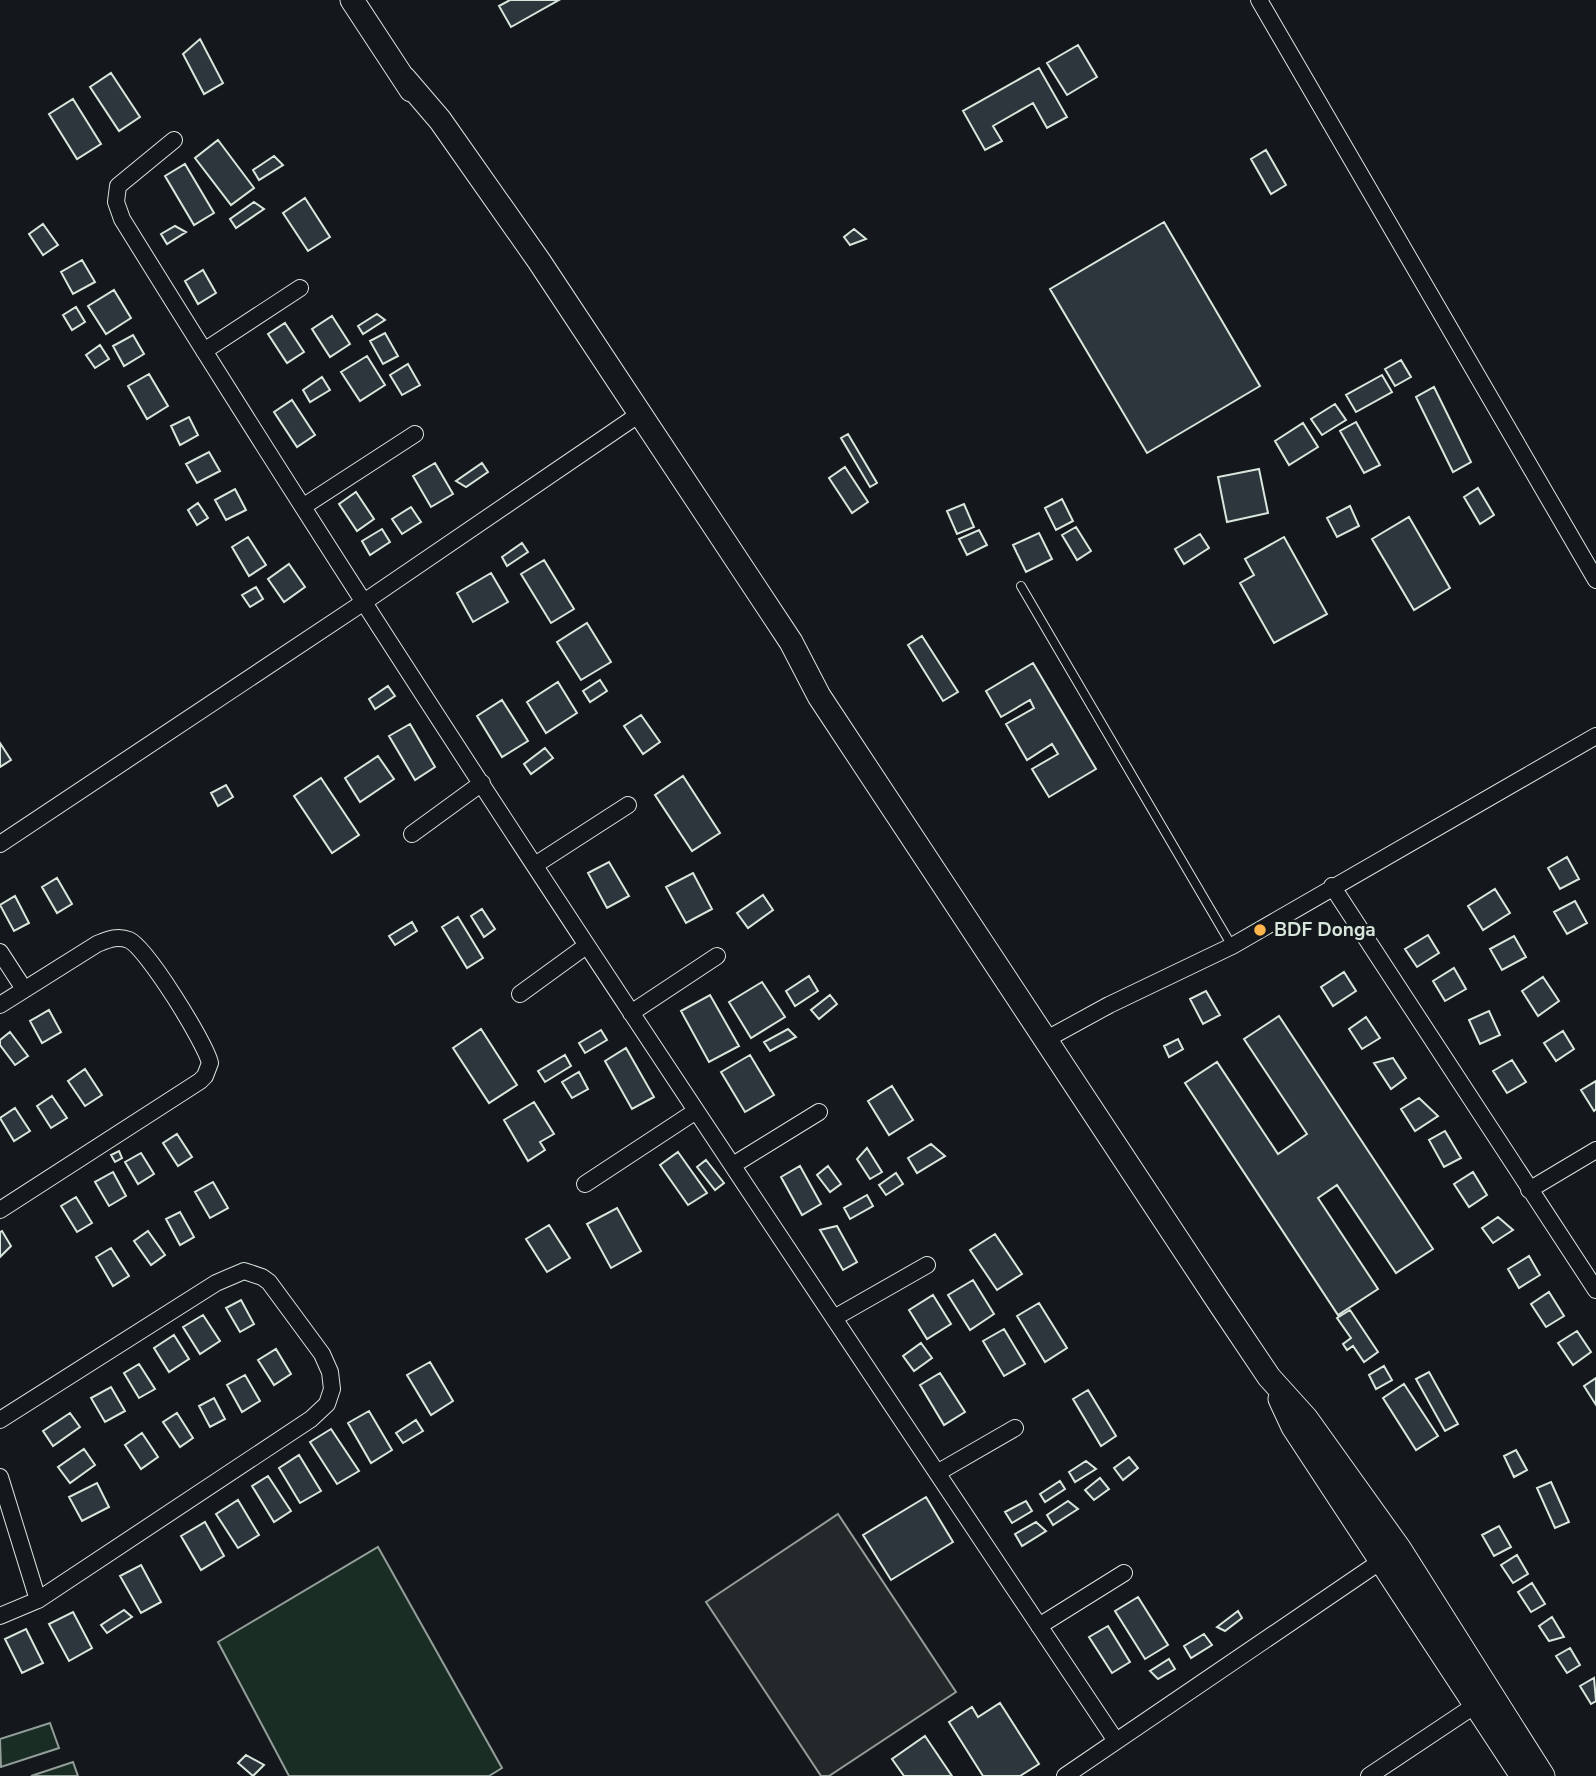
<svg xmlns="http://www.w3.org/2000/svg" width="1596" height="1776" viewBox="0 0 1596 1776" font-family="'Nunito Sans',sans-serif">
<style>
.green{fill:#1a2d24;stroke:#939e99;stroke-width:2}
.parking{fill:#24282b;stroke:#939e99;stroke-width:2}
.building{fill:#2c363c;stroke:#d8e6dc;stroke-width:2}
.lines{fill:none;stroke-linecap:round;stroke-linejoin:round}
.lane-casing{stroke:#d8e6dc;stroke-width:10}
.street-casing{stroke:#d8e6dc;stroke-width:18}
.secondary-casing{stroke:#d8e6dc;stroke-width:25}
.lane{stroke:#14181c;stroke-width:8}
.street{stroke:#14181c;stroke-width:16}
.secondary{stroke:#14181c;stroke-width:23}
.poi-dot{fill:#ffb74d;stroke:#14181c;stroke-width:2.5}
.labels{text-anchor:middle;dominant-baseline:central;stroke-width:5;stroke-linejoin:round;paint-order:stroke}
.poi-label{font-size:19px;font-weight:bold;fill:#d8e6dc;stroke:#14181c;text-anchor:start}
</style>
<rect width="100%" height="100%" fill="#14181c"/>
<path class="green" d="M378 1547 502 1768 489 1776H289L218 1642Z
M50 1723 59 1748 1 1767 0 1739Z
M73 1762 78 1776H31Z"/>
<path class="parking" d="M838 1514 956 1692 829 1776H821L706 1602Z"/>
<path class="building" d="M510 0H559L511 27 499 6Z
M200 39 223 83 204 94 183 54Z
M1078 45 1097 77 1067 95 1047 63Z
M1039 68 1067 117 1047 128 1033 103 993 126 1002 141 985 150 963 111Z
M111 73 140 117 119 131 90 87Z
M73 99 101 144 77 159 49 114Z
M218 140 254 188 231 205 195 158Z
M1266 150 1286 185 1271 194 1251 159Z
M274 156 283 165 259 180 253 170Z
M185 164 214 213 194 225 165 176Z
M305 198 330 237 308 251 283 213Z
M254 202 264 209 236 228 230 219Z
M1164 222 1260 386 1147 453 1050 289Z
M43 224 58 245 43 255 29 234Z
M175 226 186 232 167 244 161 234Z
M854 229 866 239 850 245 844 237Z
M82 260 95 282 73 294 61 272Z
M203 270 216 293 198 304 185 281Z
M114 290 131 318 106 334 88 306Z
M76 307 85 322 72 330 63 315Z
M377 314 385 320 363 334 358 326Z
M332 316 350 344 330 357 312 329Z
M285 323 304 352 287 363 268 334Z
M385 333 398 356 383 364 370 341Z
M133 335 144 354 124 366 113 346Z
M100 345 109 359 95 368 86 355Z
M367 356 385 385 360 401 341 372Z
M1401 360 1411 377 1395 386 1385 369Z
M408 364 420 385 402 395 390 375Z
M149 374 168 406 147 419 128 386Z
M1382 375 1392 392 1356 412 1346 395Z
M322 377 330 390 310 402 303 390Z
M1434 387 1471 462 1453 472 1416 397Z
M292 400 315 435 297 447 274 412Z
M1335 404 1346 420 1322 435 1311 419Z
M189 417 198 435 180 445 171 426Z
M1356 422 1380 465 1364 473 1340 431Z
M1303 423 1318 447 1289 465 1275 441Z
M848 434 877 483 870 487 841 438Z
M209 452 220 471 197 483 186 464Z
M435 463 453 494 431 507 413 476Z
M482 463 488 472 466 487 456 481Z
M845 467 868 502 852 513 829 478Z
M1259 469 1268 513 1227 522 1218 477Z
M1478 488 1494 515 1480 524 1464 497Z
M235 489 246 510 226 520 215 500Z
M356 492 374 519 357 531 339 504Z
M1062 499 1073 521 1056 530 1045 508Z
M198 503 208 518 197 525 188 510Z
M964 504 974 527 957 534 947 511Z
M1350 506 1359 526 1337 537 1327 518Z
M411 507 421 522 402 534 392 519Z
M1409 517 1450 588 1414 610 1372 539Z
M1076 527 1091 551 1077 560 1062 535Z
M382 529 390 542 370 555 362 541Z
M979 530 987 545 967 555 959 539Z
M1039 533 1052 559 1026 572 1013 545Z
M1200 534 1209 548 1184 564 1175 549Z
M248 537 266 565 249 576 232 547Z
M1284 537 1327 614 1274 643 1240 583 1254 575 1245 559Z
M522 543 528 552 507 566 502 557Z
M544 560 574 609 551 623 521 574Z
M289 564 305 587 284 602 268 579Z
M491 573 508 602 473 622 457 593Z
M256 587 263 599 250 607 242 595Z
M587 623 611 662 581 680 557 642Z
M922 636 958 692 943 701 908 645Z
M1033 663 1096 769 1049 797 1032 769 1058 754 1052 744 1027 760 1006 724 1034 708 1030 700 1001 717 986 691Z
M600 680 607 691 590 702 583 691Z
M558 682 577 713 546 733 527 702Z
M388 686 395 696 375 709 369 699Z
M502 700 528 741 502 757 477 716Z
M641 715 660 742 643 754 624 726Z
M410 724 435 767 415 780 389 736Z
M0 743 11 760 0 767Z
M545 748 553 758 531 774 524 764Z
M378 756 394 779 360 802 345 778Z
M683 776 720 833 692 851 655 795Z
M321 778 359 835 332 853 294 796Z
M226 785 233 797 218 806 211 793Z
M1567 857 1579 879 1560 889 1548 868Z
M609 862 629 896 607 908 588 873Z
M693 873 712 909 686 923 666 887Z
M57 878 72 904 57 913 42 887Z
M1495 889 1510 913 1483 930 1468 906Z
M763 895 773 910 748 928 737 913Z
M15 896 29 923 14 931 0 905Z
M1575 901 1587 923 1567 934 1554 912Z
M482 909 495 929 484 937 471 916Z
M458 917 483 958 467 968 442 927Z
M412 922 417 931 395 945 389 936Z
M1428 935 1439 953 1417 967 1405 949Z
M1514 936 1526 957 1502 970 1490 949Z
M1454 968 1466 989 1445 1001 1433 981Z
M1344 972 1356 991 1333 1006 1321 987Z
M809 976 818 991 795 1006 786 991Z
M1543 977 1559 1001 1538 1016 1522 991Z
M762 982 785 1017 751 1038 729 1002Z
M1206 991 1220 1015 1203 1024 1190 999Z
M710 995 739 1046 709 1062 681 1011Z
M830 995 837 1004 819 1019 811 1010Z
M49 1010 61 1032 42 1043 30 1021Z
M1489 1011 1500 1035 1480 1044 1469 1020Z
M1279 1016 1433 1249 1396 1273 1337 1185 1318 1198 1378 1289 1338 1315 1185 1083 1217 1062 1278 1154 1307 1134 1244 1039Z
M1366 1017 1380 1038 1362 1049 1349 1029Z
M481 1029 517 1085 489 1103 453 1048Z
M788 1029 796 1037 770 1051 764 1042Z
M601 1030 607 1040 585 1053 579 1043Z
M1563 1031 1574 1049 1556 1061 1544 1043Z
M10 1032 28 1056 15 1065 0 1045V1040Z
M1178 1039 1183 1049 1169 1057 1164 1046Z
M626 1048 654 1097 632 1109 605 1061Z
M565 1055 571 1066 545 1082 538 1071Z
M750 1055 774 1095 745 1112 721 1072Z
M1393 1058 1406 1078 1391 1089 1374 1063Z
M1512 1060 1526 1082 1507 1093 1493 1071Z
M85 1069 102 1095 85 1106 68 1081Z
M579 1072 588 1089 572 1098 562 1082Z
M1596 1081V1109L1594 1111 1581 1090Z
M892 1086 913 1120 889 1135 868 1101Z
M52 1096 67 1118 51 1128 37 1106Z
M1419 1098 1438 1116 1415 1131 1401 1109Z
M534 1102 554 1134 540 1142 545 1150 528 1161 504 1120Z
M15 1108 30 1131 14 1141 0 1118Z
M1445 1131 1461 1158 1444 1167 1429 1140Z
M177 1134 192 1157 178 1166 163 1143Z
M931 1144 945 1156 917 1173 908 1158Z
M867 1148 882 1172 870 1179 857 1159Z
M119 1151 122 1158 115 1162 111 1155Z
M678 1152 707 1193 688 1205 660 1165Z
M141 1153 154 1174 138 1184 125 1162Z
M706 1160 724 1183 715 1190 697 1167Z
M800 1166 821 1204 802 1215 781 1177Z
M828 1166 841 1184 830 1192 817 1175Z
M113 1172 126 1196 109 1206 95 1182Z
M1473 1172 1487 1195 1469 1207 1454 1184Z
M896 1173 903 1184 886 1195 879 1185Z
M213 1182 228 1208 210 1218 195 1192Z
M867 1195 873 1206 850 1219 844 1208Z
M76 1197 92 1223 77 1232 61 1206Z
M617 1208 641 1251 611 1268 587 1224Z
M180 1212 194 1237 180 1245 166 1219Z
M1498 1217 1513 1230 1493 1243 1482 1228Z
M549 1225 570 1258 547 1272 526 1239Z
M837 1226 857 1262 843 1270 820 1230Z
M2 1231 11 1246 0 1257V1232Z
M148 1231 165 1255 151 1265 134 1241Z
M995 1234 1022 1274 997 1290 970 1250Z
M111 1248 129 1276 113 1286 96 1257Z
M1529 1256 1540 1275 1519 1288 1508 1269Z
M973 1280 994 1314 970 1330 948 1295Z
M1549 1292 1564 1316 1546 1327 1531 1304Z
M933 1295 951 1324 927 1339 909 1310Z
M241 1300 254 1324 240 1332 226 1308Z
M1039 1303 1067 1348 1045 1362 1017 1316Z
M1350 1310 1378 1352 1364 1362 1353 1346 1347 1350 1343 1344 1351 1338 1337 1318Z
M203 1315 220 1341 200 1354 183 1327Z
M1004 1329 1025 1364 1004 1376 983 1341Z
M1577 1331 1591 1352 1573 1365 1558 1343Z
M174 1335 189 1359 169 1372 154 1348Z
M921 1343 932 1358 914 1371 903 1356Z
M276 1349 291 1374 274 1385 258 1360Z
M430 1362 453 1401 431 1415 407 1375Z
M139 1364 155 1389 139 1398 124 1373Z
M1384 1366 1392 1380 1376 1389 1369 1375Z
M1429 1372 1458 1424 1445 1431 1416 1379Z
M940 1373 965 1412 944 1425 920 1385Z
M245 1375 260 1401 242 1412 227 1385Z
M1596 1378V1405L1584 1386Z
M1404 1384 1438 1436 1416 1450 1383 1398Z
M111 1387 125 1411 105 1422 91 1398Z
M1088 1390 1116 1436 1101 1446 1073 1399Z
M214 1398 225 1419 210 1427 199 1406Z
M369 1411 392 1450 371 1463 348 1423Z
M70 1413 80 1427 53 1446 43 1431Z
M177 1413 193 1438 180 1447 163 1422Z
M416 1420 423 1431 403 1443 396 1433Z
M331 1429 359 1471 337 1484 310 1442Z
M142 1433 158 1457 141 1469 125 1445Z
M84 1449 95 1465 70 1483 58 1467Z
M1516 1450 1527 1470 1514 1477 1504 1456Z
M299 1455 321 1491 300 1503 279 1468Z
M1129 1457 1138 1468 1123 1480 1114 1468Z
M1086 1461 1096 1469 1075 1482 1069 1472Z
M268 1476 291 1511 274 1522 252 1486Z
M1100 1478 1109 1489 1094 1500 1085 1490Z
M1060 1481 1065 1489 1045 1502 1040 1494Z
M1551 1482 1569 1522 1555 1528 1537 1488Z
M97 1483 109 1507 82 1521 69 1497Z
M926 1497 953 1542 891 1580 863 1535Z
M238 1500 259 1535 238 1548 216 1514Z
M1026 1501 1032 1511 1012 1523 1005 1512Z
M1068 1501 1078 1509 1053 1525 1047 1515Z
M205 1522 224 1556 201 1570 181 1536Z
M1036 1522 1046 1531 1022 1546 1015 1534Z
M1499 1526 1511 1547 1494 1556 1482 1535Z
M1517 1555 1528 1574 1513 1583 1501 1565Z
M141 1565 161 1602 141 1613 120 1576Z
M1532 1583 1545 1604 1531 1612 1518 1592Z
M1138 1597 1168 1645 1145 1659 1115 1611Z
M124 1610 132 1617 107 1633 101 1625Z
M1238 1611 1242 1618 1225 1631 1217 1627Z
M73 1612 92 1648 69 1661 49 1624Z
M1552 1617 1564 1637 1549 1641 1539 1626Z
M1108 1626 1130 1662 1112 1673 1089 1637Z
M26 1629 43 1663 22 1673 5 1639Z
M1204 1634 1212 1645 1191 1658 1184 1646Z
M1570 1648 1580 1665 1567 1673 1556 1656Z
M1169 1659 1175 1669 1158 1679 1150 1671Z
M1594 1678 1596 1701 1591 1704 1580 1686Z
M1000 1703 1039 1764 1020 1776H983L949 1722 972 1707 978 1717Z
M925 1736 952 1776H904L892 1759Z
M246 1755 264 1765 253 1776 238 1763Z"/>
<g class="lines">
<g class="lane-casing">
<path id="lane" d="M1021 586 1232 946"/>
</g>
<g class="street-casing">
<path id="street" d="M1259 0 1596 580
M174 140 118 186 116 202 122 219C441 735 780 1237 1116 1741
M204 351 300 288
M304 506 415 434
M412 834 482 783
M0 844 364 602 641 413
M535 865 628 805
M1332 886 1596 1290
M0 952 24 989
M520 994 586 946
M0 1005 97 944C107 940 117 935 129 940 146 947 205 1042 210 1063L205 1076 200 1081 0 1210
M631 1013 717 956
M1045 1040 1109 1005 1232 946 1596 736
M733 1165 819 1112
M585 1184 696 1111
M1529 1190 1596 1150
M834 1318 927 1265
M0 1420 216 1283 244 1271 262 1277 269 1282 322 1354 330 1372 332 1389 327 1404 311 1419 38 1600 0 1616
M937 1473 1015 1428
M0 1477 38 1600
M1039 1626 1124 1573
M1065 1776 1387 1557
M1369 1776 1483 1700"/>
</g>
<g class="secondary-casing">
<path id="secondary" d="M352 0 411 90
M404 78 440 120 539 261 791 642 819 696 1218 1301 1269 1377 1306 1418 1399 1548 1543 1776
M1280 1399 1293 1427 1522 1776"/>
</g>
<use href="#lane" class="lane"/>
<use href="#street" class="street"/>
<use href="#secondary" class="secondary"/>
</g>
<circle class="poi-dot" cx="1260" cy="930" r="7"/>
<g class="labels">
<g class="poi-label">
<text x="1274" y="930">BDF Donga</text>
</g>
</g>
</svg>
